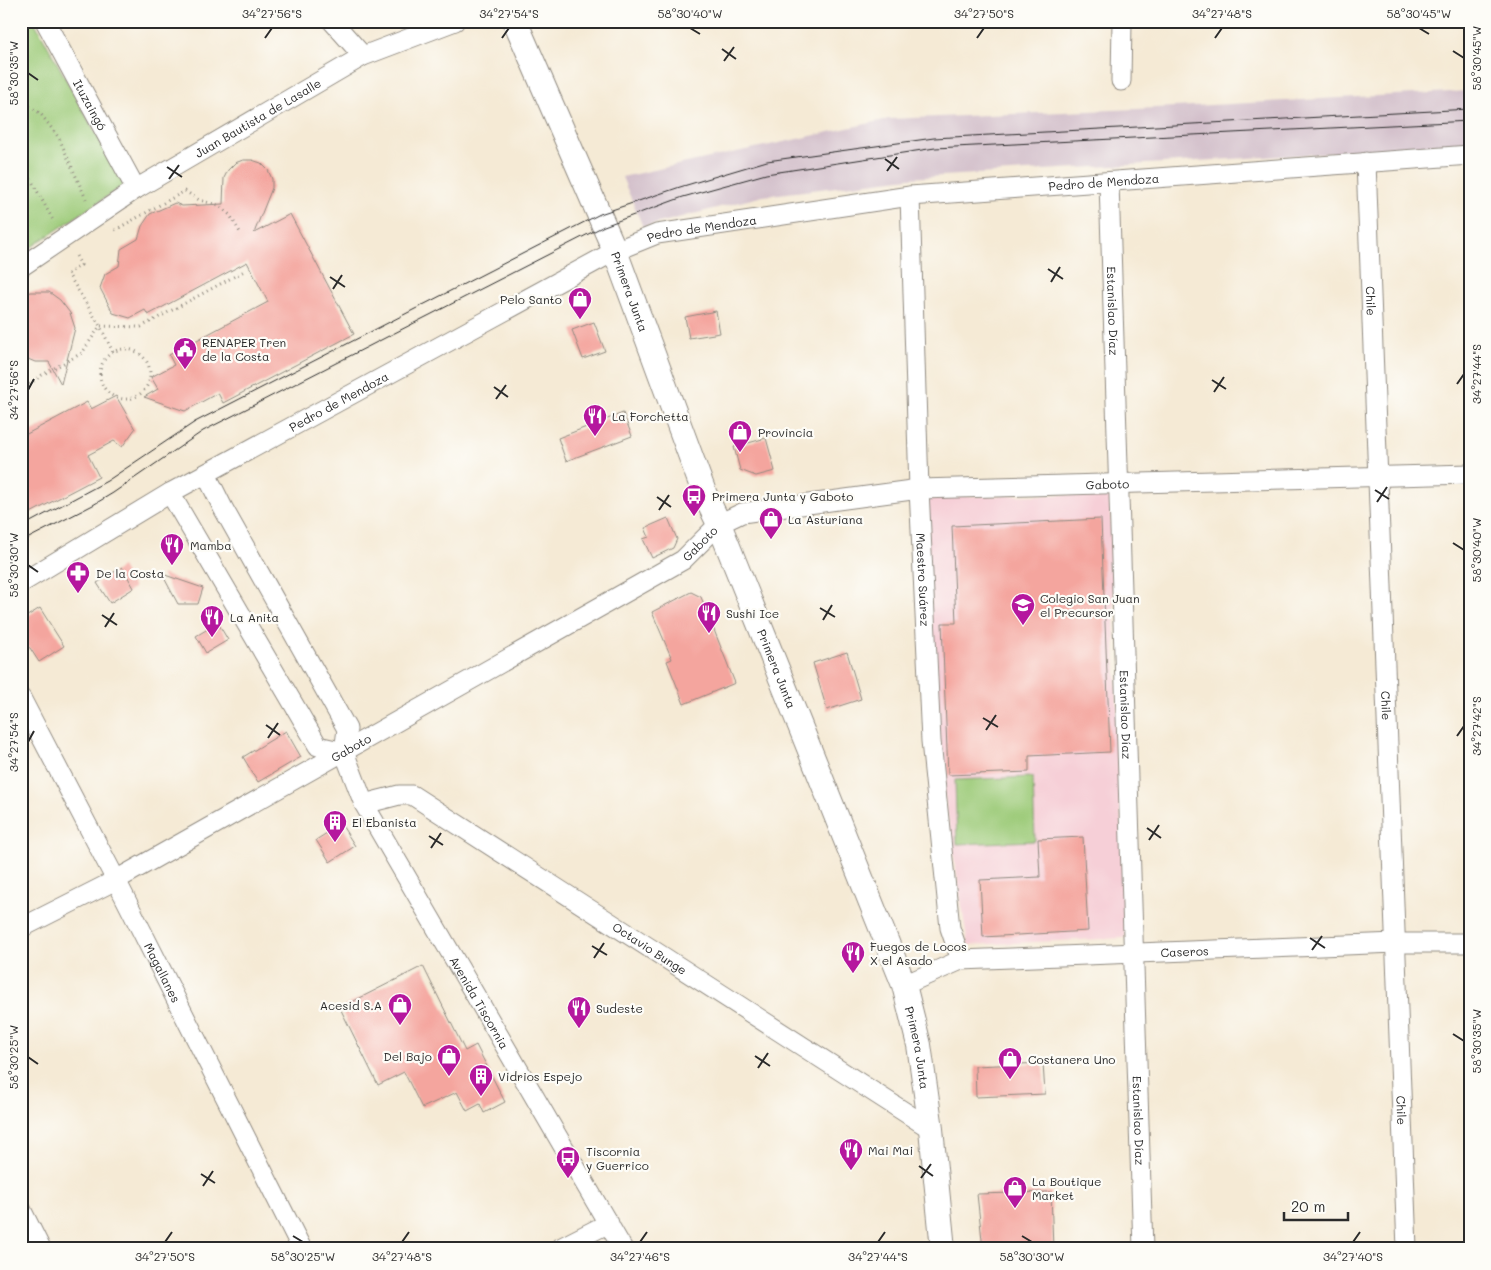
<svg xmlns="http://www.w3.org/2000/svg" width="1491" height="1270" viewBox="0 0 1491 1270" font-family="Mali,sans-serif">
<style>
.built{fill:#f6cfd7}
.industrial{fill:#d1bdc9}
.green{fill:#9dcb79;stroke:#647b52}
.building{fill:#f4a59e}
.lines{fill:none;stroke-linecap:round;stroke-linejoin:round}
.minor-casing{stroke:#908a80;stroke-width:21}
.tertiary-casing{stroke:#908a80;stroke-width:26}
.path{stroke:#908a80;stroke-width:3;stroke-dasharray:1 4;stroke-linecap:butt}
.minor{stroke:#fff;stroke-width:19}
.tertiary{stroke:#fff;stroke-width:24}
.tram{stroke:#2b2b2b;stroke-width:1}
.ticks{fill:none;stroke:#2b2b2b;stroke-width:2}
.labels{text-anchor:middle;dominant-baseline:central;stroke-width:4.5;stroke-linejoin:round;paint-order:stroke}
.street-label{font-size:12px;fill:#2b2b2b;stroke:#fdfcf7}
.poi-label{font-size:12px;fill:#2b2b2b;stroke:#fdfcf7;text-anchor:start}
.neatline{fill:none;stroke:#2b2b2b;stroke-width:2}
.ticks-label{font-size:12px;text-anchor:middle;fill:#2b2b2b}
</style>
<rect width="100%" height="100%" fill="#fdfcf7"/>
<filter id="ink" filterUnits="userSpaceOnUse"><feTurbulence type="fractalNoise" baseFrequency=".02" numOctaves="2"/><feDisplacementMap in="SourceGraphic" scale="10" xChannelSelector="R" yChannelSelector="G"/><feConvolveMatrix kernelMatrix="1 2 1 2 8 2 1 2 1" color-interpolation-filters="sRGB"/></filter>
<filter id="wash" filterUnits="userSpaceOnUse"><feTurbulence type="fractalNoise" baseFrequency=".0096" numOctaves="4" result="noise"/><feDisplacementMap in="SourceGraphic" scale="20" xChannelSelector="R" yChannelSelector="G"/><feGaussianBlur stdDeviation="1.12" result="paint"/><feColorMatrix in="noise" values="0 0 0 0 0 0 0 0 0 0 0 0 0 0 0 0 0 1.4 0 .05"/><feComposite in="paint" operator="in"/></filter>
<g filter="url(#wash)">
<rect width="100%" height="100%" fill="#f5ead5"/>
<path class="built" d="M1110 494 1125 938 968 945 938 755 925 497Z"/>
<path class="industrial" d="M1470 91V145L909 178 763 196 643 227 622 177 889 119 1137 109Z"/>
<path class="green" d="M21 21H34L124 185 21 254Z
M1033 777 1035 841 957 844 955 780Z"/>
<g id="blocks">
<path class="building" d="M243 160H252L261 163 268 170 272 179V188L254 233 290 214 354 334 223 403 218 393 185 411 144 397 158 389 151 377 174 365 169 355 268 302 247 262 148 315 145 310 130 318 113 313 100 288 105 274 119 266 121 249 138 239 142 226 150 214 175 203 182 206 223 204 224 178 228 170 235 163Z
M30 292H49L60 300 70 313 75 328 61 384 49 362H35L21 356V297Z
M716 311 720 333 689 338 685 317Z
M594 322 605 351 583 359 572 330Z
M116 396 135 429 122 447 114 441 88 455 99 477 21 518V437L87 402 91 409Z
M623 413 632 436 566 461 558 438Z
M766 438 775 471 756 476 740 470 734 447Z
M668 518 677 539 673 548 652 558 643 539 649 537 645 528Z
M1101 519 1110 752 1029 756V772L948 775 942 623H956L952 526Z
M122 567 134 588 110 603 97 583Z
M162 574 203 588 198 604H178Z
M691 592 701 597 735 683 684 704 667 661 672 659 652 612Z
M40 608 64 646 39 662 30 648 24 645 21 640V620Z
M218 623 228 640 206 653 196 636Z
M847 652 861 699 827 710 813 663Z
M286 731 301 757 258 782 243 757Z
M341 824 355 846 330 862 316 840Z
M1083 837 1088 931 983 937 980 880 1040 877 1038 839Z
M423 966 465 1051 476 1045 505 1102 484 1113 480 1104 467 1111 457 1092 422 1108 404 1072 378 1085 340 1008Z
M1043 1063 1045 1094 976 1097 975 1066Z
M1051 1192 1053 1249H983L977 1194Z"/>
</g>
</g>
<g filter="url(#ink)">
<use href="#blocks" fill-opacity="0" stroke="#908a80" stroke-width="1"/>
<g class="lines">
<g class="minor-casing">
<g id="minor">
<path id="s1" d="M45 21 136 189"/>
<path d="M332 21 363 56"/>
<path d="M1121 81 1122 21"/>
<path id="s2" d="M1366 162 1407 1249"/>
<path id="s3" d="M1109 183 1143 1249"/>
<path id="s4" d="M910 196 919 489 931 741 950 928 961 960"/>
<path id="s5" d="M21 267 136 189 363 56 455 21"/>
<path id="s6" d="M206 474 223 508 347 729 344 752 364 804 623 1249"/>
<path d="M170 493 318 746 344 752"/>
<path id="s7" d="M21 583 170 493 615 251 657 234 910 196 1470 155"/>
<path id="s8" d="M21 698 116 880 302 1249"/>
<path id="s9" d="M364 804 399 795H412L931 1129"/>
<path id="s10" d="M21 928 116 880 683 560 719 524 742 513 919 489 1470 474"/>
<path id="s11" d="M904 985 961 960 1396 943H1470"/>
<path d="M21 1209 41 1249"/>
<path d="M558 1249 609 1223"/>
</g>
</g>
<g class="tertiary-casing">
<g id="tertiary">
<path id="s12" d="M515 21 615 251 705 495 719 524 904 985 919 1045 931 1129 943 1249"/>
</g>
</g>
<path class="path" d="M21 101 40 113 59 138 86 199
M21 161 54 222
M115 230 185 191 199 200 218 205 230 215 241 234
M100 374a25 25 0 1 1 50 0a25 25 0 1 1-50 0Z
M113 352 100 326 141 327 246 270
M21 390 42 375 82 353 100 326 68 274 81 265 75 254"/>
<use href="#minor" class="minor"/>
<use href="#tertiary" class="tertiary"/>
<path class="tram" d="M21 527 107 481 195 422 600 214 680 187 767 161 934 138 1470 109
M21 542 93 505 113 493 203 431 604 226 683 197 766 174 935 148 1470 121"/>
</g>
</g>
<path class="ticks" d="M690 28 700 34M1419 28 1429 34M265 38 272 28M502 38 509 28M977 38 984 28M1215 38 1222 28M722 49 736 59M1453 51 1464 58M724 61 734 47M28 73 38 80M885 159 899 169M167 167 182 177M887 171 897 157M169 179 179 165M1048 269 1063 279M330 277 345 287M1051 282 1060 267M333 289 342 275M1212 380 1226 389M1457 384 1464 374M494 387 508 397M28 390 34 379M1214 392 1224 377M496 399 506 385M1375 490 1389 499M657 497 671 507M1377 502 1387 487M659 510 669 495M1453 543 1464 550M28 565 38 572M820 608 835 617M102 615 117 625M823 620 832 605M105 627 114 613M983 718 998 727M266 725 280 735M986 730 996 715M1457 736 1464 726M268 738 278 723M28 742 34 731M1147 828 1161 838M429 836 443 845M1149 840 1159 825M431 848 441 833M1310 938 1325 948M592 946 607 955M1312 950 1322 936M594 958 604 943M1453 1034 1464 1041M755 1056 770 1066M28 1057 38 1064M758 1068 768 1053M919 1166 933 1176M201 1174 215 1183M921 1178 931 1164M203 1186 213 1171M293 1236 303 1242M1022 1236 1032 1242M165 1242 172 1232M402 1242 409 1232M640 1242 647 1232M878 1242 885 1232M1353 1242 1360 1232"/>
<defs>
<g id="shop-pin" transform="scale(1.25)"><path d="M0 17L-7.5 6A9.5 9.5 0 1 1 7.5 6Z" fill="#b5179e" stroke="#fdfcf7"/><path d="M-5-2.5h2.3a2.7 3.5 0 0 1 5.4 0H5L5.5 6h-11ZM-1.5-2.5h3a1.5 2.3 0 0 0-3 0Z" fill="#fff"/></g>
<g id="civic-pin" transform="scale(1.25)"><path d="M0 17L-7.5 6A9.5 9.5 0 1 1 7.5 6Z" fill="#b5179e" stroke="#fdfcf7"/><path d="M-.6-6.5H3V-4.5H.6V-3L4-1V1h2V6H-6V1h2V-1L-.6-3ZM-1.2 2.5V6h2.4V2.5Z" fill="#fff"/></g>
<g id="restaurant-pin" transform="scale(1.25)"><path d="M0 17L-7.5 6A9.5 9.5 0 1 1 7.5 6Z" fill="#b5179e" stroke="#fdfcf7"/><path d="M-5-6h1v4h1v-4h1v4h1v-4h1v5L-1.5 .5V6h-2V.5L-5-1ZM5-6V6H3V1.5H1.5Q1.5-4 5-6Z" fill="#fff"/></g>
<g id="bus-pin" transform="scale(1.25)"><path d="M0 17L-7.5 6A9.5 9.5 0 1 1 7.5 6Z" fill="#b5179e" stroke="#fdfcf7"/><path d="M-5-6H5V4H4V6H2V4H-2V6H-4V4H-5ZM-3.5-4V0h7V-4ZM-3.5 1.2v1.5H-2V1.2ZM2 1.2v1.5H3.5V1.2Z" fill="#fff"/></g>
<g id="pharmacy-pin" transform="scale(1.25)"><path d="M0 17L-7.5 6A9.5 9.5 0 1 1 7.5 6Z" fill="#b5179e" stroke="#fdfcf7"/><path d="M-2-6h4v4h4v4h-4v4h-4v-4h-4v-4h4Z" fill="#fff"/></g>
<g id="school-pin" transform="scale(1.25)"><path d="M0 17L-7.5 6A9.5 9.5 0 1 1 7.5 6Z" fill="#b5179e" stroke="#fdfcf7"/><path d="M0-5L7-2L0 1L-7-2ZM-4 1L0 2.5L4 1V4Q0 6-4 4Z" fill="#fff"/></g>
<g id="building-pin" transform="scale(1.25)"><path d="M0 17L-7.5 6A9.5 9.5 0 1 1 7.5 6Z" fill="#b5179e" stroke="#fdfcf7"/><path d="M-4-6H4V6H1V3H-1V6H-4ZM-2.5-4.3h1.7v1.8h-1.7ZM.8-4.3h1.7v1.8H.8ZM-2.5-1h1.7V.8h-1.7ZM.8-1h1.7V.8H.8Z" fill="#fff"/></g>
</defs>
<g fill-rule="evenodd">
<use href="#shop-pin" x="580" y="299"/>
<use href="#civic-pin" x="185" y="349"/>
<use href="#restaurant-pin" x="595" y="416"/>
<use href="#shop-pin" x="740" y="432"/>
<use href="#bus-pin" x="694" y="496"/>
<use href="#shop-pin" x="771" y="519"/>
<use href="#restaurant-pin" x="172" y="545"/>
<use href="#pharmacy-pin" x="78" y="573"/>
<use href="#school-pin" x="1023" y="605"/>
<use href="#restaurant-pin" x="709" y="613"/>
<use href="#restaurant-pin" x="212" y="617"/>
<use href="#building-pin" x="335" y="822"/>
<use href="#restaurant-pin" x="853" y="953"/>
<use href="#shop-pin" x="400" y="1005"/>
<use href="#restaurant-pin" x="579" y="1008"/>
<use href="#shop-pin" x="449" y="1056"/>
<use href="#shop-pin" x="1010" y="1059"/>
<use href="#building-pin" x="481" y="1076"/>
<use href="#restaurant-pin" x="851" y="1150"/>
<use href="#bus-pin" x="568" y="1158"/>
<use href="#shop-pin" x="1015" y="1188"/>
</g>
<g class="labels">
<g class="street-label">
<text stroke="none"><textPath href="#s1" startOffset="95">Ituzaingó</textPath></text>
<text stroke="none"><textPath href="#s5" startOffset="280">Juan Bautista de Lasalle</textPath></text>
<text stroke="none"><textPath href="#s7" startOffset="1176">Pedro de Mendoza</textPath></text>
<text stroke="none"><textPath href="#s7" startOffset="771">Pedro de Mendoza</textPath></text>
<text stroke="none"><textPath href="#s12" startOffset="294">Primera Junta</textPath></text>
<text stroke="none"><textPath href="#s2" startOffset="139">Chile</textPath></text>
<text stroke="none"><textPath href="#s3" startOffset="128">Estanislao Díaz</textPath></text>
<text stroke="none"><textPath href="#s7" startOffset="366">Pedro de Mendoza</textPath></text>
<text stroke="none"><textPath href="#s10" startOffset="1201">Gaboto</textPath></text>
<text stroke="none"><textPath href="#s10" startOffset="781">Gaboto</textPath></text>
<text stroke="none"><textPath href="#s4" startOffset="384">Maestro Suárez</textPath></text>
<text stroke="none"><textPath href="#s12" startOffset="699">Primera Junta</textPath></text>
<text stroke="none"><textPath href="#s2" startOffset="544">Chile</textPath></text>
<text stroke="none"><textPath href="#s3" startOffset="532">Estanislao Díaz</textPath></text>
<text stroke="none"><textPath href="#s10" startOffset="376">Gaboto</textPath></text>
<text stroke="none"><textPath href="#s9" startOffset="332">Octavio Bunge</textPath></text>
<text stroke="none"><textPath href="#s11" startOffset="286">Caseros</textPath></text>
<text stroke="none"><textPath href="#s8" startOffset="309">Magallanes</textPath></text>
<text stroke="none"><textPath href="#s6" startOffset="600">Avenida Tiscornia</textPath></text>
<text stroke="none"><textPath href="#s12" startOffset="1104">Primera Junta</textPath></text>
<text stroke="none"><textPath href="#s2" startOffset="949">Chile</textPath></text>
<text stroke="none"><textPath href="#s3" startOffset="938">Estanislao Díaz</textPath></text>
</g>
<g class="poi-label">
<text x="562" y="299" text-anchor="end">Pelo Santo</text>
<text x="202" y="342">RENAPER Tren<tspan x="202" dy="14">de la Costa</tspan></text>
<text x="612" y="416">La Forchetta</text>
<text x="758" y="432">Provincia</text>
<text x="712" y="496">Primera Junta y Gaboto</text>
<text x="788" y="519">La Asturiana</text>
<text x="190" y="545">Mamba</text>
<text x="96" y="573">De la Costa</text>
<text x="1040" y="598">Colegio San Juan<tspan x="1040" dy="14">el Precursor</tspan></text>
<text x="726" y="613">Sushi Ice</text>
<text x="230" y="617">La Anita</text>
<text x="352" y="822">El Ebanista</text>
<text x="870" y="946">Fuegos de Locos<tspan x="870" dy="14">X el Asado</tspan></text>
<text x="382" y="1005" text-anchor="end">Acesid S.A</text>
<text x="596" y="1008">Sudeste</text>
<text x="432" y="1056" text-anchor="end">Del Bajo</text>
<text x="1028" y="1059">Costanera Uno</text>
<text x="498" y="1076">Vidrios Espejo</text>
<text x="868" y="1150">Mai Mai</text>
<text x="586" y="1151">Tiscornia<tspan x="586" dy="14">y Guerrico</tspan></text>
<text x="1032" y="1181">La Boutique<tspan x="1032" dy="14">Market</tspan></text>
</g>
</g>
<rect width="1491" height="1270" fill="none" stroke="#fdfcf7" stroke-width="55"/>
<path d="M1284 1212v8h64v-8" fill="none" stroke="#2b2b2b" stroke-width="2.5"/>
<text x="1291" y="1212" font-size="15" fill="#2b2b2b" stroke="#fdfcf7" stroke-width="4" paint-order="stroke">20 m</text>
<rect x="28" y="28" width="1436" height="1214" class="neatline"/>
<g class="ticks-label">
<text x="272" y="18">34°27'56"S</text>
<text x="509" y="18">34°27'54"S</text>
<text x="690" y="18">58°30'40"W</text>
<text x="984" y="18">34°27'50"S</text>
<text x="1222" y="18">34°27'48"S</text>
<text x="1419" y="18">58°30'45"W</text>
<text transform="translate(1477 58) rotate(-90)" y="4">58°30'45"W</text>
<text transform="translate(14 73) rotate(-90)" y="4">58°30'35"W</text>
<text transform="translate(1477 374) rotate(-90)" y="4">34°27'44"S</text>
<text transform="translate(14 390) rotate(-90)" y="4">34°27'56"S</text>
<text transform="translate(1477 550) rotate(-90)" y="4">58°30'40"W</text>
<text transform="translate(14 565) rotate(-90)" y="4">58°30'30"W</text>
<text transform="translate(1477 726) rotate(-90)" y="4">34°27'42"S</text>
<text transform="translate(14 742) rotate(-90)" y="4">34°27'54"S</text>
<text transform="translate(1477 1041) rotate(-90)" y="4">58°30'35"W</text>
<text transform="translate(14 1057) rotate(-90)" y="4">58°30'25"W</text>
<text x="165" y="1261">34°27'50"S</text>
<text x="303" y="1261">58°30'25"W</text>
<text x="402" y="1261">34°27'48"S</text>
<text x="640" y="1261">34°27'46"S</text>
<text x="878" y="1261">34°27'44"S</text>
<text x="1032" y="1261">58°30'30"W</text>
<text x="1353" y="1261">34°27'40"S</text>
</g>
</svg>
